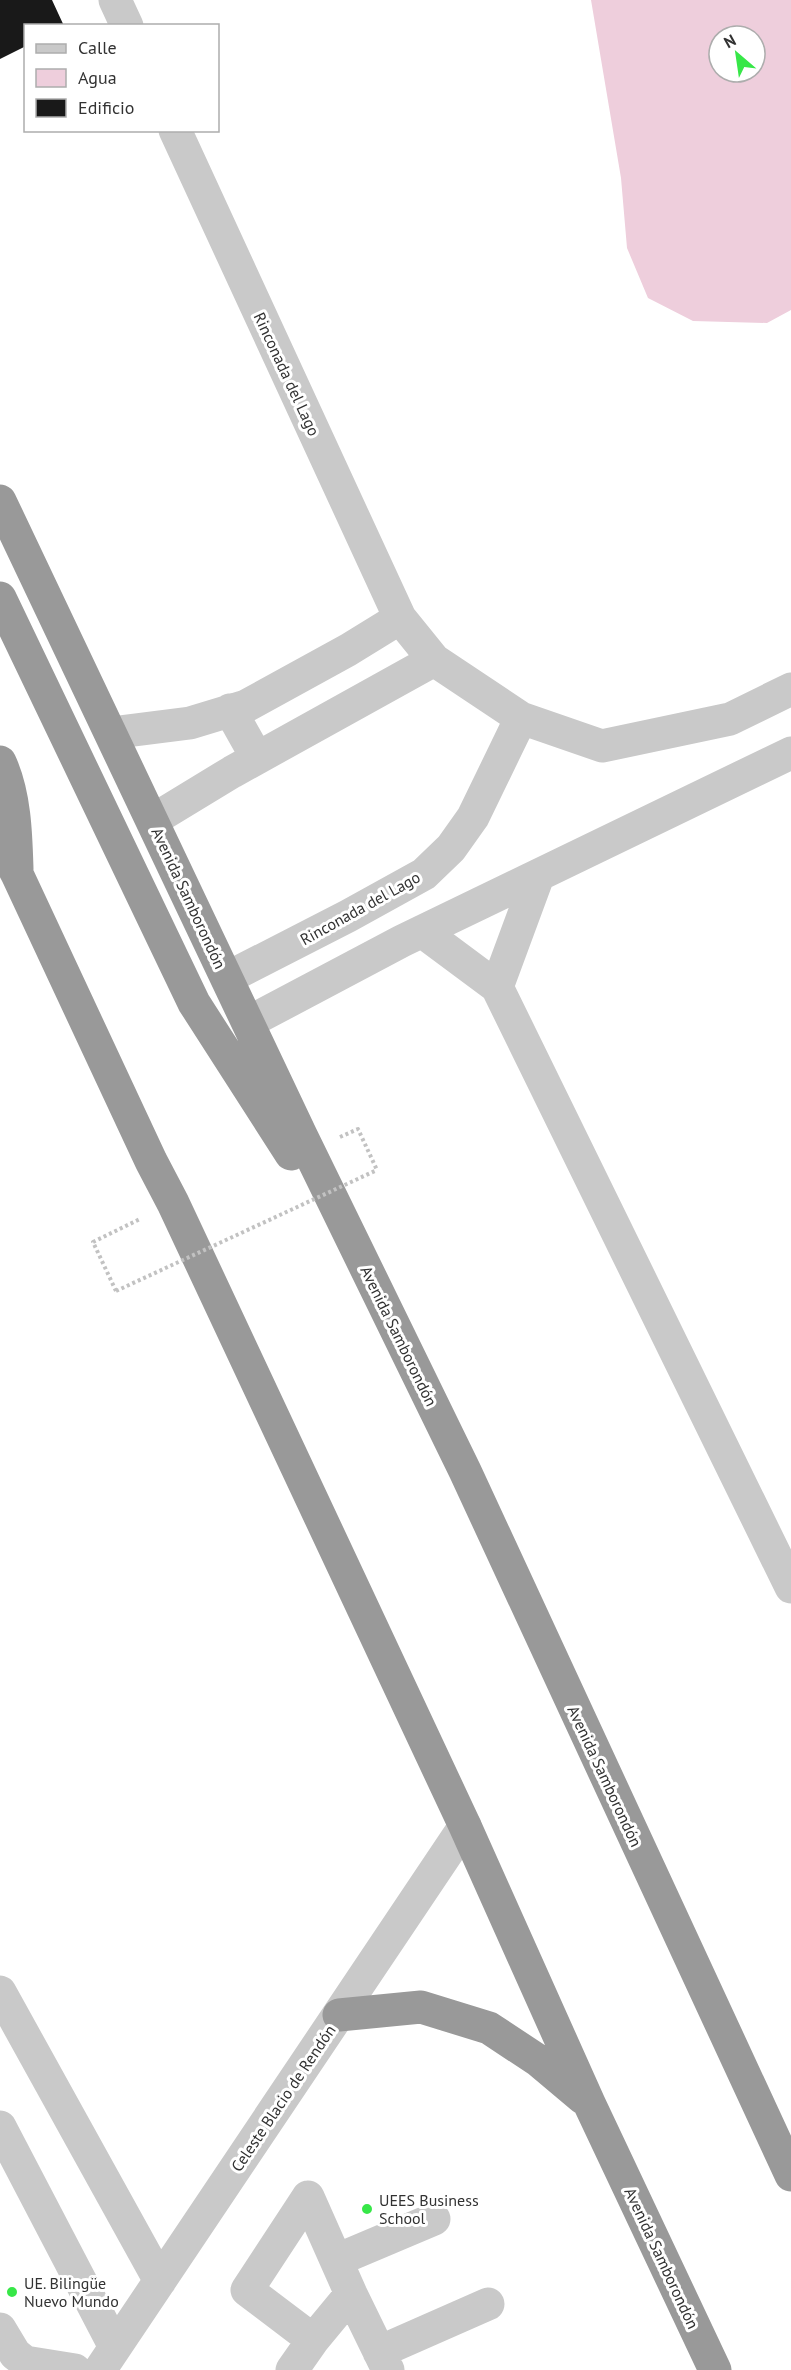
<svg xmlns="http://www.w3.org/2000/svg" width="791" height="2370" viewBox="0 0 791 2370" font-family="'PT Sans',sans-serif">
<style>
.water{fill:#eecedc;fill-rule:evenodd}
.building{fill:#191919}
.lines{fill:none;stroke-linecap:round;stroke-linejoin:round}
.path{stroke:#c2c2c2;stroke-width:4;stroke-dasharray:3 3;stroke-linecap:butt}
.minor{stroke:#c9c9c9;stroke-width:33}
.highway{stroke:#999;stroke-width:33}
.path-bridge{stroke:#c2c2c2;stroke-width:4;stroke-dasharray:3 3;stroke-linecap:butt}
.poi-dot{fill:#37e748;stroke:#fff;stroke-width:2}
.labels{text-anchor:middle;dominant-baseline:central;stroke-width:6;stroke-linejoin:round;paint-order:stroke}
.street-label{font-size:16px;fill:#323232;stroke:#fff}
.poi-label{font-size:16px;fill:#323232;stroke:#fff;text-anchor:start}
</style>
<rect width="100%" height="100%" fill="#fff"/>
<path class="water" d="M591 0H791V310L767 323 693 321 648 298 627 248 621 178ZM719 36H755V72H719Z"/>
<path class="building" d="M0 0H52L64 26H26V46L0 59Z"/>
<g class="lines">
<path class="path" d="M340 1137 358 1129 377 1170
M116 1291 93 1242 140 1219"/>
<path class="minor" d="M115 0 127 26
M175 130 400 618 434 660 521 718 602 746 730 719 791 689
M230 710 257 758
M111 733 190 723 246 706 348 650 400 618
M153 820 232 772 434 660
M423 932 497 987 791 1587
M227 978 348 916 424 874 451 848 473 817 521 718
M497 987 538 876
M249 1022 402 941 791 753
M0 1992 160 2281
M0 2127 115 2347
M308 2197 247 2290 313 2340
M308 2197 351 2294 388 2370
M337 2260 434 2219
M0 2329 15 2354 25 2362 75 2370
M379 2352 488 2304
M100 2370 465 1826
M292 2370 313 2340 351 2294"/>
<path class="highway" d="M0 501 301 1135 465 1471 791 2175
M0 598 194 1003 291 1154
M0 762C15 794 16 835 17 869
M0 843 17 874 151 1161 173 1203 465 1826 589 2103 715 2370
M339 2015 421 2007 489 2028 539 2061 583 2098"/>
<path class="path-bridge" d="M116 1291 377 1170"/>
</g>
<g class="poi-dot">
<circle cx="367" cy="2209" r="6"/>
<circle cx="12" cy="2292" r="6"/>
</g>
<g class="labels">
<g class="street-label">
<text transform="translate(287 374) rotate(65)">Rinconada del Lago</text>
<text transform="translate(189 898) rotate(65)">Avenida Samborondón</text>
<text transform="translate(360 908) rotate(-29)">Rinconada del Lago</text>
<text transform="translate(399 1336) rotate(64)">Avenida Samborondón</text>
<text transform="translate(605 1776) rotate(65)">Avenida Samborondón</text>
<text transform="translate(283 2098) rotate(-56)">Celeste Blacio de Rendón</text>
<text transform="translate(662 2258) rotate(65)">Avenida Samborondón</text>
</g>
<g class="poi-label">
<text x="379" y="2200">UEES Business<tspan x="379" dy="18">School</tspan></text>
<text x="24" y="2283">UE. Bilingüe<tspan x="24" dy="18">Nuevo Mundo</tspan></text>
</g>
</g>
<rect x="24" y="24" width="195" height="108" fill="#ffffff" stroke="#adadad" stroke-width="1.5"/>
<rect x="36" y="44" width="30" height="9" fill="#c9c9c9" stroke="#adadad" stroke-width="1.5"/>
<text x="78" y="54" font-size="18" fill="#323232">Calle</text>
<rect x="36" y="69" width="30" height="18" fill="#eecedc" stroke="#adadad" stroke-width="1.5"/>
<text x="78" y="84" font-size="18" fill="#323232">Agua</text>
<rect x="36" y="99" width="30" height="18" fill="#191919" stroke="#adadad" stroke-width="1.5"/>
<text x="78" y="114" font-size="18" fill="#323232">Edificio</text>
<g transform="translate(737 54) rotate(331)"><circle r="28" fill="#ffffff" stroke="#adadad" stroke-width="1.5"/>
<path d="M0-4.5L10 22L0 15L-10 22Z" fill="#37e748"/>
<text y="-9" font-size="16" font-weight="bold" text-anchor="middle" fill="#323232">N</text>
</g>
</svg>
